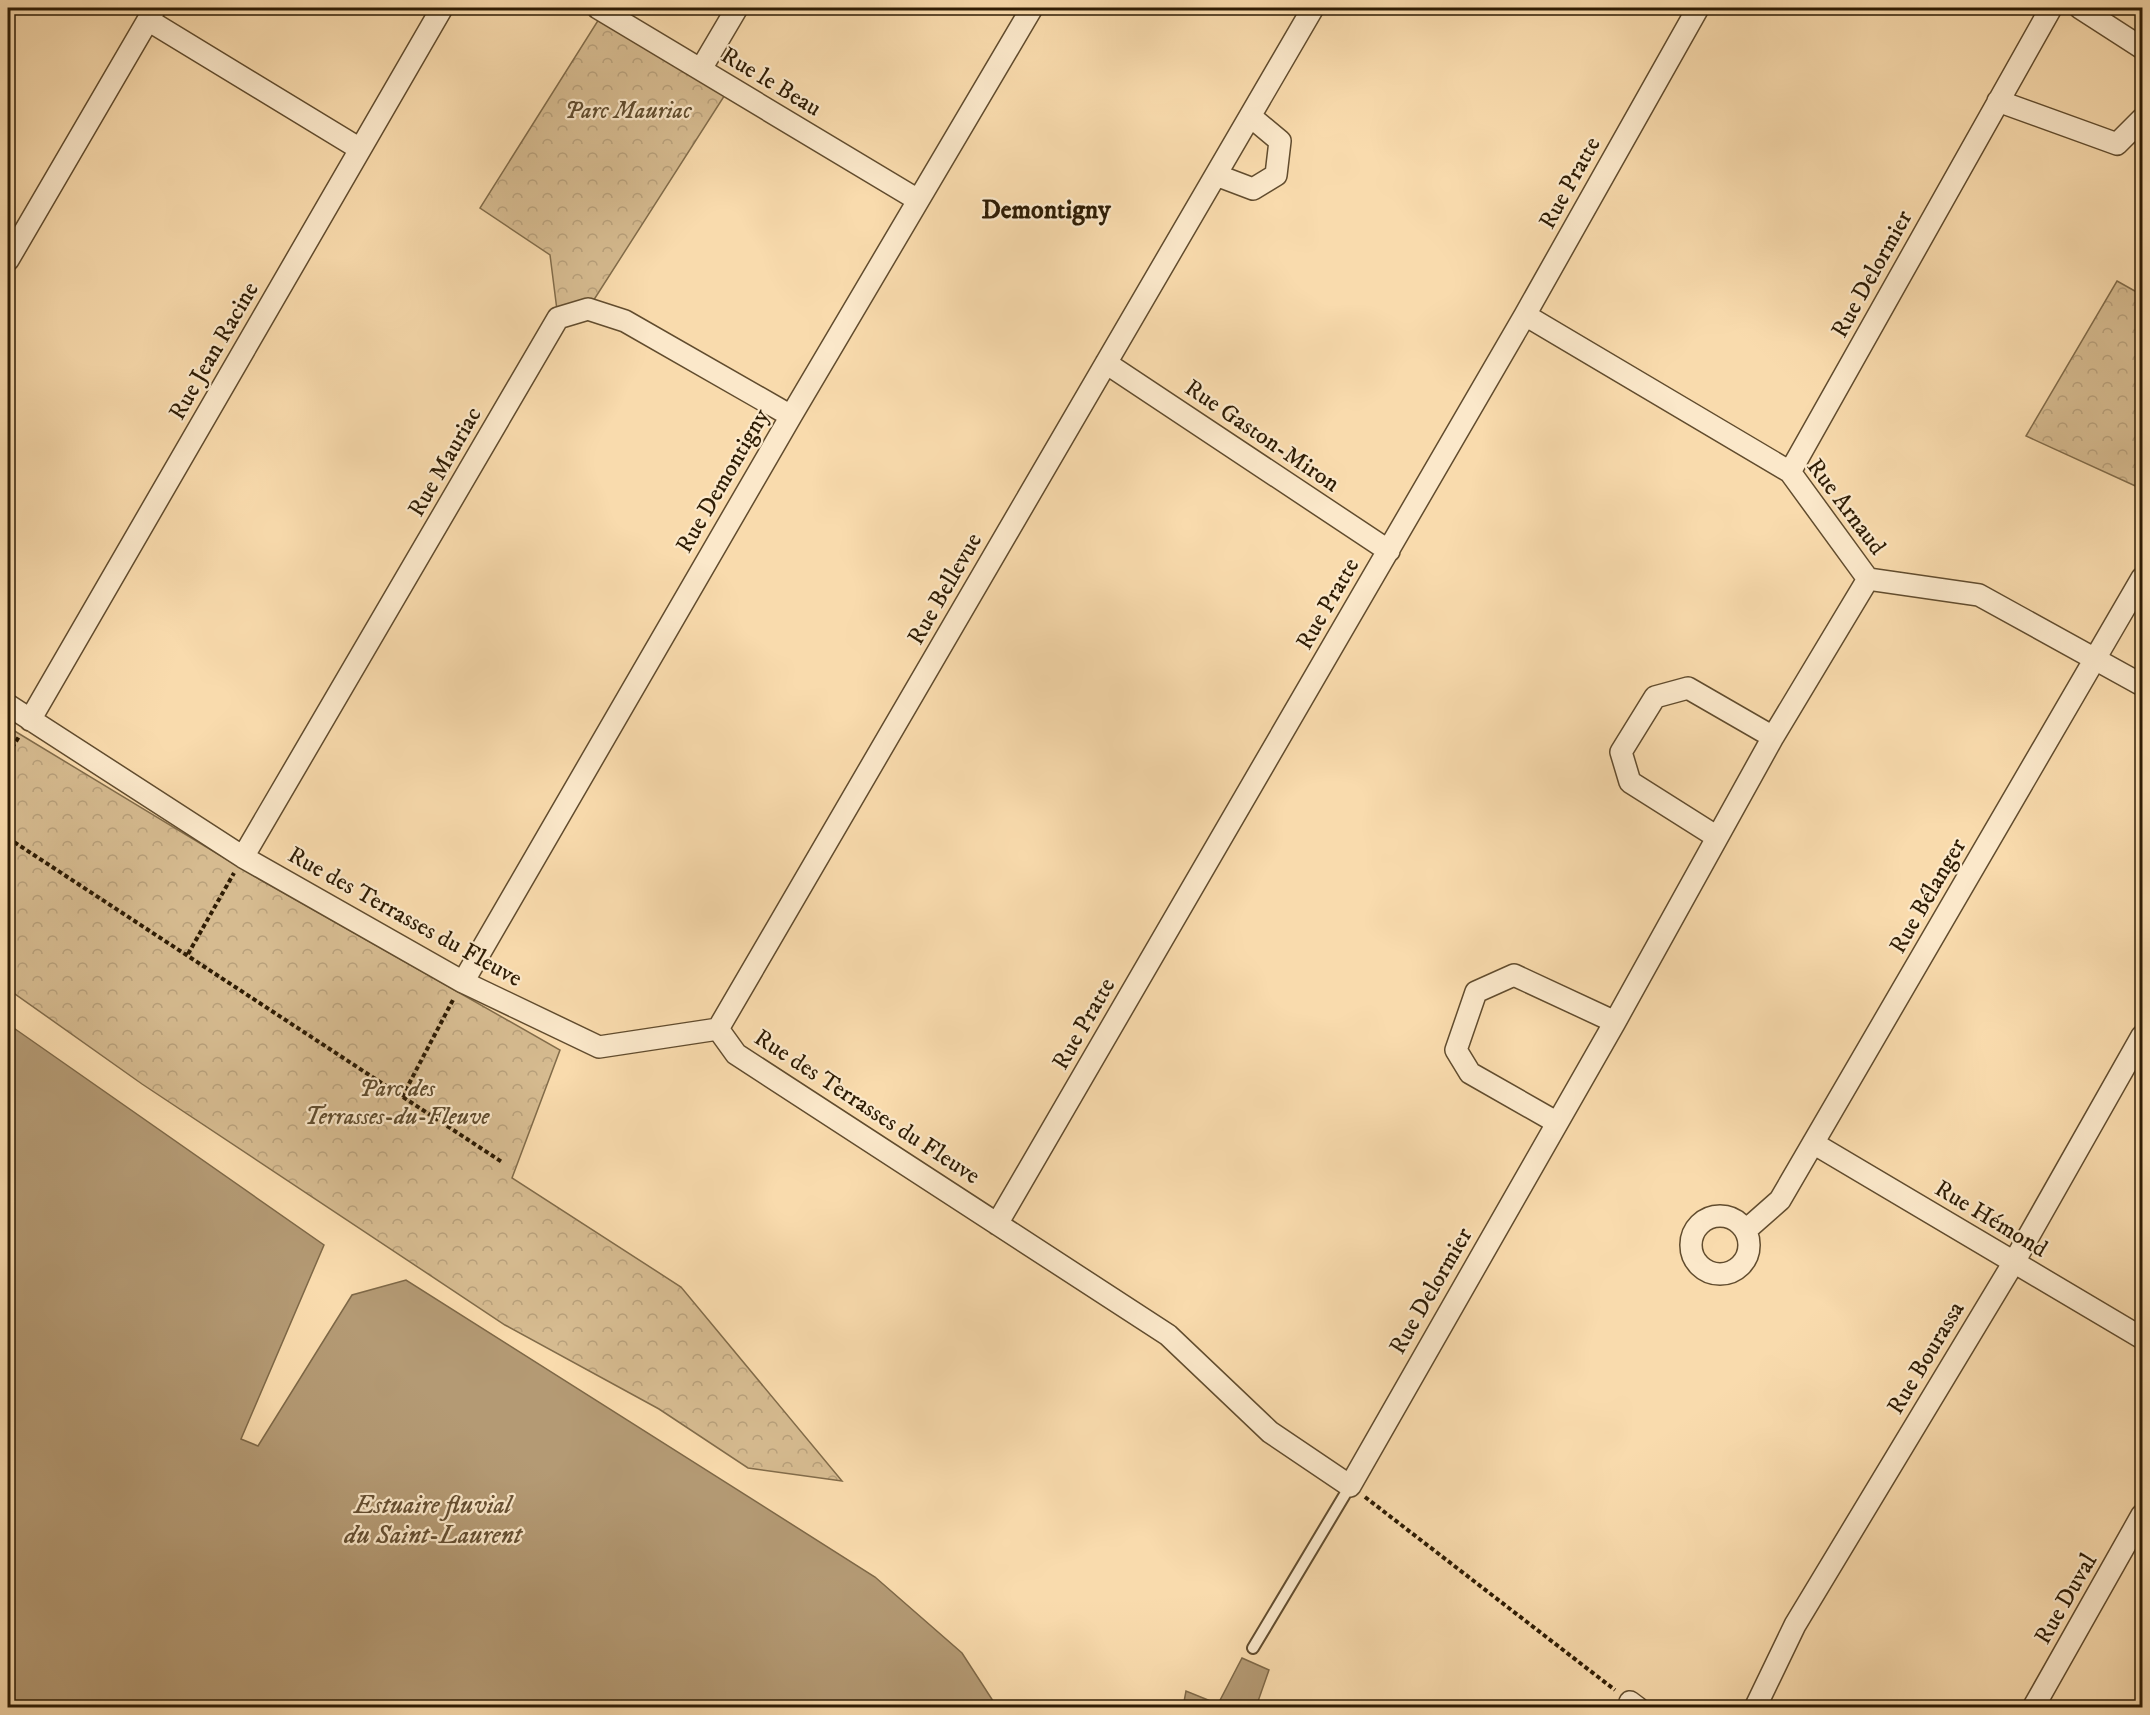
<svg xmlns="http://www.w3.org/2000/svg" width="2150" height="1715" viewBox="0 0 2150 1715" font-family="'IM FELL DW Pica',serif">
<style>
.park{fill:url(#park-crowns);stroke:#826c4a;stroke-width:1.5}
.water{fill:#b49a74;stroke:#7e6847;stroke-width:1.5}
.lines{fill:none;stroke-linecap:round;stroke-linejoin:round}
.stream{stroke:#7e6847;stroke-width:6}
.lane-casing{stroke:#614c2e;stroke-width:14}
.street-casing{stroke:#614c2e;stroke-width:24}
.path{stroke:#2e1c04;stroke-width:4;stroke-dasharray:4.5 3;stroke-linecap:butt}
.lane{stroke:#fbe8ca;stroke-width:10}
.street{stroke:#fbe8ca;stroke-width:21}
.labels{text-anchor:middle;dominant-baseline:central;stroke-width:4.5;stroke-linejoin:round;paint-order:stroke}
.street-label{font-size:24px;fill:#2e1c04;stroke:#fbe8ca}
.park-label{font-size:24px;font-style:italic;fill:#604c2e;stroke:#fbe8ca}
.neighbourhood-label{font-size:26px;font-weight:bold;fill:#2e1c04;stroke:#fbe8ca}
.water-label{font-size:26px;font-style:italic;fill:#644e31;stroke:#fbe8ca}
</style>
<defs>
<pattern id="park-crowns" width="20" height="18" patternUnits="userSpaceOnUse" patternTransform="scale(1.5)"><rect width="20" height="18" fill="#d6bb90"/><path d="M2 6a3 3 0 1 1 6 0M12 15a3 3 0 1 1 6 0" fill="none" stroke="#b8a07b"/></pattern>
</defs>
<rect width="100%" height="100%" fill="#f9dbad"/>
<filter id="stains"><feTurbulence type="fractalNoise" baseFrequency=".00333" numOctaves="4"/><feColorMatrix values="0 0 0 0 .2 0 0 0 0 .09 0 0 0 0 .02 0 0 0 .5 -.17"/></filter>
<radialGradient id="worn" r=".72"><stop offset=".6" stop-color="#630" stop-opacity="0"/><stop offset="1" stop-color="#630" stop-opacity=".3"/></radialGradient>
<path class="park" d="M604 11 730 87 588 309 558 318 550 255 480 208Z
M2117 281 2142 295V489L2026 436Z
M8 727 259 879 560 1050 512 1178 681 1287 842 1481 748 1468 659 1409 505 1325 142 1084 8 989Z"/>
<path class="water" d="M8 1024 324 1245 241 1439 258 1446 352 1295 406 1280 875 1577 962 1653 997 1707H8Z
M1242 1658 1269 1670 1256 1707H1183L1186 1691 1218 1704Z"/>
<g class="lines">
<path class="stream" d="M8 14 11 8"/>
<g class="lane-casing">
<path id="lane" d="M1253 1648 1350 1486"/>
</g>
<g class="street-casing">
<path id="street" d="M598 8 918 200
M2080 8 2142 48
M148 20 360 149
M701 69 737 8
M1998 101 2117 144 2142 119
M1216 175 1253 189 1276 175 1280 141 1250 116
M8 260 155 8
M1525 315 1790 472 1868 579 1979 595 2142 685
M1106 363 1389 551
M1790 472 2051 8
M8 705 243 857 463 982 599 1047 718 1029 736 1054 1168 1335 1270 1432 1350 1486 1615 1022 1773 737 1868 579
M30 720 442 8
M1717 837 1630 782 1621 752 1655 697 1688 688 1773 737
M243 857 558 318 588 309 625 321 791 416
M463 982 791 416 1032 8
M718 1029 1313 8
M1556 1122 1470 1073 1456 1050 1476 992 1514 975 1615 1022
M1813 1143 2142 1338
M1691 1245a29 29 0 1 1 58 0a29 29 0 1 1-58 0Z
M997 1224 1525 315 1698 8
M1746 1230 1780 1200 2142 578
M1630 1702 1638 1708
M1755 1708 1795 1625 2014 1262 2142 1036
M2033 1708 2142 1515"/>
</g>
<path class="path" d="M8 754 20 735
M8 838 502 1162
M188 954 234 873
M402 1097 454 998
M1365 1497 1615 1690"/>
<use href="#lane" class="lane"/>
<use href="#street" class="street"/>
</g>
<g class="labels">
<g class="street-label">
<text transform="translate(771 82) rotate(31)">Rue le Beau</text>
<text transform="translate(1570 183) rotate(-61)">Rue Pratte</text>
<text transform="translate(1872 274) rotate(-61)">Rue Delormier</text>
<text transform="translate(214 351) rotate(-60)">Rue Jean Racine</text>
<text transform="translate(1262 436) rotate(34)">Rue Gaston-Miron</text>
<text transform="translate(445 462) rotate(-60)">Rue Mauriac</text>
<text transform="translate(723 481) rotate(-60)">Rue Demontigny</text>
<text transform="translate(1846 507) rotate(53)">Rue Arnaud</text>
<text transform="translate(945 589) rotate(-60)">Rue Bellevue</text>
<text transform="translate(1328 604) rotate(-60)">Rue Pratte</text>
<text transform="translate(1928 896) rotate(-60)">Rue Bélanger</text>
<text transform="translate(405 917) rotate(29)">Rue des Terrasses du Fleuve</text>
<text transform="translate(1084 1024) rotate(-60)">Rue Pratte</text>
<text transform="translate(867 1107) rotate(33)">Rue des Terrasses du Fleuve</text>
<text transform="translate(1991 1219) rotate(31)">Rue Hémond</text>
<text transform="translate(1431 1291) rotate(-60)">Rue Delormier</text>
<text transform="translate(1926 1358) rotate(-59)">Rue Bourassa</text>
<text transform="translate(2066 1599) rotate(-60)">Rue Duval</text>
</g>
<g class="park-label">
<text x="628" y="111">Parc Mauriac</text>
<text x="397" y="1089">Parc des<tspan x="397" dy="28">Terrasses-du-Fleuve</tspan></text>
</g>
<g class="neighbourhood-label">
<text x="1046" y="210">Demontigny</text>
</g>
<g class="water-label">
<text x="433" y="1505">Estuaire fluvial<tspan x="433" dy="30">du Saint-Laurent</tspan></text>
</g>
</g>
<rect width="2150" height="1715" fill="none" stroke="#f9dbad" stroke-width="30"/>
<rect x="9" y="9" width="2132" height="1697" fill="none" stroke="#2e1c04" stroke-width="3"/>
<rect x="15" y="15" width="2120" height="1685" fill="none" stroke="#2e1c04" stroke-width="1.5"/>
<rect width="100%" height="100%" filter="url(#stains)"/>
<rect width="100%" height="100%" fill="url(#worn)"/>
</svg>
